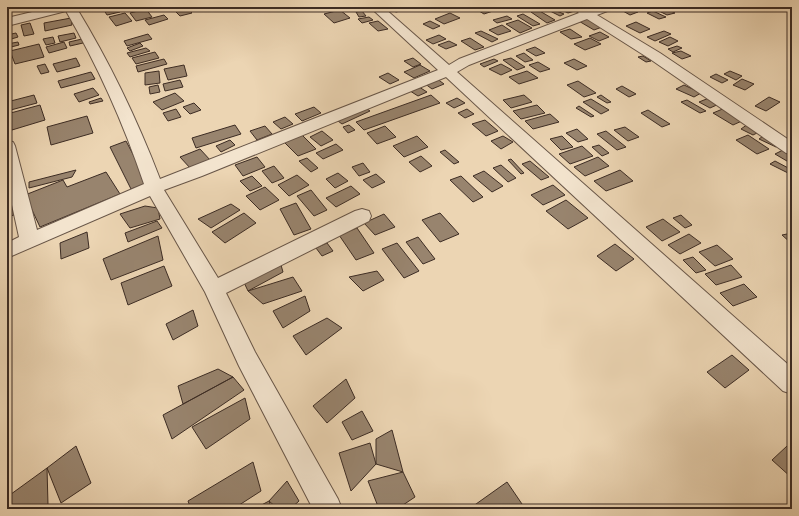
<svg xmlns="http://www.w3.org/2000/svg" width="799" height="516" viewBox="0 0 799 516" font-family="Cardo,serif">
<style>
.building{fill:#98846e;stroke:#3c2c24}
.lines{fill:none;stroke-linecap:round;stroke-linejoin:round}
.street-casing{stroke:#685648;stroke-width:2}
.street{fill:#f3e4ce;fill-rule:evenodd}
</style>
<rect width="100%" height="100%" fill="#ecd5b3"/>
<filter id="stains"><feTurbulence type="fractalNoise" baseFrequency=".005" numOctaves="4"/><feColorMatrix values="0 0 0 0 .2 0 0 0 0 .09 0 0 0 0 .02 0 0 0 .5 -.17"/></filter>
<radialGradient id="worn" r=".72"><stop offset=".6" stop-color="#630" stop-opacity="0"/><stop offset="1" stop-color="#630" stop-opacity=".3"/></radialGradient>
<path class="building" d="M102 7H117L120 12 107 15Z
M171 7H186L192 13 180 16Z
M392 7H411L412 8 396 12 389 8Z
M472 7H486L474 11 468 8Z
M492 7 499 9 484 14 479 11Z
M556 7H573L578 10 568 13Z
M663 7 675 13 667 15 655 9Z
M549 8 564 14 560 16 546 9Z
M631 8 638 12 630 15 623 11Z
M146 9 152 17 136 21 130 13Z
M340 10 350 18 334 23 324 14Z
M538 10 555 20 547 23 531 12Z
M362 11 366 16 359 17 356 12Z
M653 11 666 17 659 19 647 13Z
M125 13 132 21 116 26 109 17Z
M450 13 460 18 444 24 435 19Z
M523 14 540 24 533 26 517 16Z
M164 15 168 19 149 25 145 20Z
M507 16 512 19 497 23 493 20Z
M369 17 373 20 362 23 358 19Z
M585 17 602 27 594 30 577 20Z
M71 18 72 25 45 31 44 23Z
M518 20 532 28 520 33 506 24Z
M378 21 388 29 378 31 369 23Z
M430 21 440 26 433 29 423 24Z
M636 22 650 29 640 33 626 26Z
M30 23 34 34 24 36 21 25Z
M502 25 511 31 498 35 489 30Z
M570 29 582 37 571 39 560 32Z
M481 31 498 39 492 42 475 33Z
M664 31 671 34 655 41 647 37Z
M600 32 609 37 599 41 589 36Z
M16 33 18 37 8 40 7 35Z
M74 33 76 38 60 42 58 36Z
M148 34 152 39 127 46 124 41Z
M439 35 446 39 433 44 426 40Z
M53 37 55 43 46 45 43 39Z
M670 37 678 41 668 46 659 42Z
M470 38 484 47 475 50 461 41Z
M590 38 601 44 585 50 574 44Z
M82 39 83 43 70 46 69 42Z
M449 41 457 45 446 49 438 45Z
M18 42 19 45 7 48V44Z
M64 42 67 48 49 53 46 47Z
M140 43 143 46 130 51 127 48Z
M39 44 44 57 15 64 10 51Z
M677 46 682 48 673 52 668 49Z
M535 47 545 53 536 56 526 50Z
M146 48 150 51 130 57 127 53Z
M681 51 691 56 682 59 672 53Z
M155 52 159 58 136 64 132 58Z
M524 53 533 60 525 62 516 56Z
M643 56 651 61 646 62 638 57Z
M76 58 80 66 57 72 53 64Z
M413 58 421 64 413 67 404 61Z
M511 58 525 67 517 70 503 60Z
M164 59 167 64 138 72 136 66Z
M494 59 498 61 484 67 480 64Z
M574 59 587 66 577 70 564 63Z
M538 62 550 69 540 72 529 65Z
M45 64 49 72 41 74 37 66Z
M501 64 512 70 501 75 489 69Z
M184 65 187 76 168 80 164 69Z
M420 65 430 71 414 78 404 72Z
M159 71 160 83 145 85V73Z
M527 71 538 78 519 84 509 77Z
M730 71 742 76 736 80 724 74Z
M91 72 95 79 61 88 58 81Z
M388 73 399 80 390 84 379 77Z
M716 74 728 80 722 83 710 77Z
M436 78 444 84 432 89 424 83Z
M742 79 754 84 745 90 733 85Z
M180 80 183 87 165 91 163 84Z
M578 81 596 93 584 97 567 85Z
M158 85 160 92 150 94 149 87Z
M416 85 427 92 418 96 407 89Z
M684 85 701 93 694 97 676 89Z
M622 86 636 94 629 97 616 89Z
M93 88 99 95 79 102 74 94Z
M175 93 184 101 162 110 153 102Z
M34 95 37 103 7 111V102Z
M431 95 440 103 364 130 356 122Z
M524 95 532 102 511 108 503 100Z
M601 95 611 102 607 103 597 97Z
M769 97 780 102 766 111 755 106Z
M101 98 103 101 90 104 89 102Z
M457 98 465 103 454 108 446 103Z
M709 98 719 104 710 108 699 102Z
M591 99 609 110 601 114 583 102Z
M687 100 706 111 700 113 681 102Z
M194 103 201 110 190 114 183 107Z
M40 105 45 120 12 130 7 114Z
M537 105 545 113 521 119 513 111Z
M363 106 370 111 342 124 334 118Z
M579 106 594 116 591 117 576 108Z
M314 107 321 113 302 121 295 114Z
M725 108 744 120 733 125 713 113Z
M176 109 181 117 168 121 163 113Z
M467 109 474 114 465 118 458 113Z
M648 110 670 124 662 127 641 113Z
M550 114 559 122 533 129 525 121Z
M87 116 93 133 51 145 47 127Z
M285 117 293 124 281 129 273 122Z
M485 120 498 131 486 136 472 124Z
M748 124 761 131 753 135 741 129Z
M235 125 241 134 196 148 192 138Z
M349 125 355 130 348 133 343 127Z
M265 126 272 134 257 140 250 131Z
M385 126 396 137 377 144 367 133Z
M625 127 639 137 628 141 614 130Z
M577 129 588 139 578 142 566 133Z
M322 131 333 140 321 146 310 137Z
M606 131 626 147 617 150 597 134Z
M766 134 782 143 776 147 759 139Z
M302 135 316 149 298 156 284 142Z
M748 135 769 149 757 154 736 140Z
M417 136 428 147 404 157 393 146Z
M503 136 513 142 501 149 491 141Z
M562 136 573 147 561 150 550 139Z
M230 140 235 145 221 152 216 146Z
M126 141 148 183 131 189 110 147Z
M336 144 343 150 323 159 316 153Z
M599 145 609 153 602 156 592 147Z
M582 146 593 156 570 164 559 154Z
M787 148 792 151V164L775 154Z
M200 149 211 161 191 169 180 157Z
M445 150 459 162 454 164 440 152Z
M421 156 432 166 420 172 409 162Z
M257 157 265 167 243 176 235 165Z
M598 157 609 166 585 176 574 167Z
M307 158 318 168 311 172 299 161Z
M511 159 524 173 521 174 508 160Z
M530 161 549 177 541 180 522 164Z
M775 161 792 170V175L770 164Z
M363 163 370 172 359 176 352 167Z
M501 165 516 178 508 182 493 168Z
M274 166 284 178 272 183 262 171Z
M76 170 72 177 29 188V182Z
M620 170 633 181 606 191 594 181Z
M484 171 503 186 492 192 473 176Z
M106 172 120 194 40 227 25 195 63 180 67 187Z
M338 173 348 181 335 188 326 179Z
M376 174 385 182 372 188 363 180Z
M297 175 309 185 289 196 278 185Z
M252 176 262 186 250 191 240 181Z
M461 176 483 197 473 202 450 180Z
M553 185 565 195 543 205 531 195Z
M351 186 360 194 336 207 326 198Z
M265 187 279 200 260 210 246 196Z
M311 190 327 210 314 216 297 196Z
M11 198 14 215 7 217V200Z
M566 200 588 218 568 229 546 211Z
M296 203 311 229 294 235 280 209Z
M231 204 240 210 211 228 198 219Z
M145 206 158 208 160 219 130 228 120 214Z
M244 213 256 223 225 243 212 232Z
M440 213 459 234 440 242 422 220Z
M384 214 395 227 375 235 364 223Z
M681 215 692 225 685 228 673 218Z
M663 219 680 232 662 241 646 227Z
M157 221 162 228 128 242 125 233Z
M357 228 374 253 356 260 339 235Z
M87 232 89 248 61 259 60 243Z
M792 233V244L782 235Z
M689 234 701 243 680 254 668 245Z
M158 236 163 260 111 280 103 259Z
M418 237 435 259 423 264 406 242Z
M327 243 333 251 322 256 316 248Z
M397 243 419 271 404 278 382 249Z
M615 244 634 259 616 271 597 256Z
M717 245 733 259 715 266 699 252Z
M693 257 706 270 696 273 683 260Z
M281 265 283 272 248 291 241 276Z
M731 265 742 277 716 285 705 274Z
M164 266 172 286 128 305 121 283Z
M377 271 384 280 363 291 349 277Z
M293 277 302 291 263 304 248 291Z
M744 284 757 297 733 306 720 293Z
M305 296 310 311 283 328 273 311Z
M193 310 198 326 173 340 166 324Z
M327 318 342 328 306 355 293 336Z
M732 355 749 370 725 388 707 372Z
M218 369 233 377 183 404 178 386Z
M233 377 244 390 172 439 163 415Z
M346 379 355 398 327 423 313 406Z
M245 398 250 419 206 449 192 427Z
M362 411 373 431 352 440 342 422Z
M392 430 403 472 376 464V439Z
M370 443 376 464 351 491 339 453Z
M76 446 91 483 61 503 47 468Z
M787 446 792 451V478L772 460Z
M253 462 261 491 233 509H191L188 501Z
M47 468 48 505 40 509H11L7 497Z
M403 472 415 497 397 509H379L368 481Z
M287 481 299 501 290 509H278L269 501Z
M507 482 522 504 516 509H469Z
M269 501 272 509H254Z"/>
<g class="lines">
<g class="street-casing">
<path id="street" d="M53 7H76C109 61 137 119 160 179L438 70 370 7H383L449 65 459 59 579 13 574 9 575 7H585L589 9 595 7H612L610 10 597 15 660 53 792 142V154L786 153 650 59 587 19 469 65 457 72 792 368V394L783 391 446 77 202 176 164 190 218 278 355 211 362 209 369 211 371 216 369 221 226 293 255 352 338 499 342 509H313L239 366 205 292 150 196 7 258V243L19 237 7 182V141L13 142 15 146 37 230 144 184C124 125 98 66 66 11L7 26V18Z"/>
</g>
<use href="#street" class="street"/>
</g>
<rect width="799" height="516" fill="none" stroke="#ecd5b3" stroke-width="24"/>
<rect x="8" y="8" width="783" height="500" fill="none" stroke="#3c2c24" stroke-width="2"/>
<rect x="12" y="12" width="775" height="492" fill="none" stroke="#3c2c24"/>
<rect width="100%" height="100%" filter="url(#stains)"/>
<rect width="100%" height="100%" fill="url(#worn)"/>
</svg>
